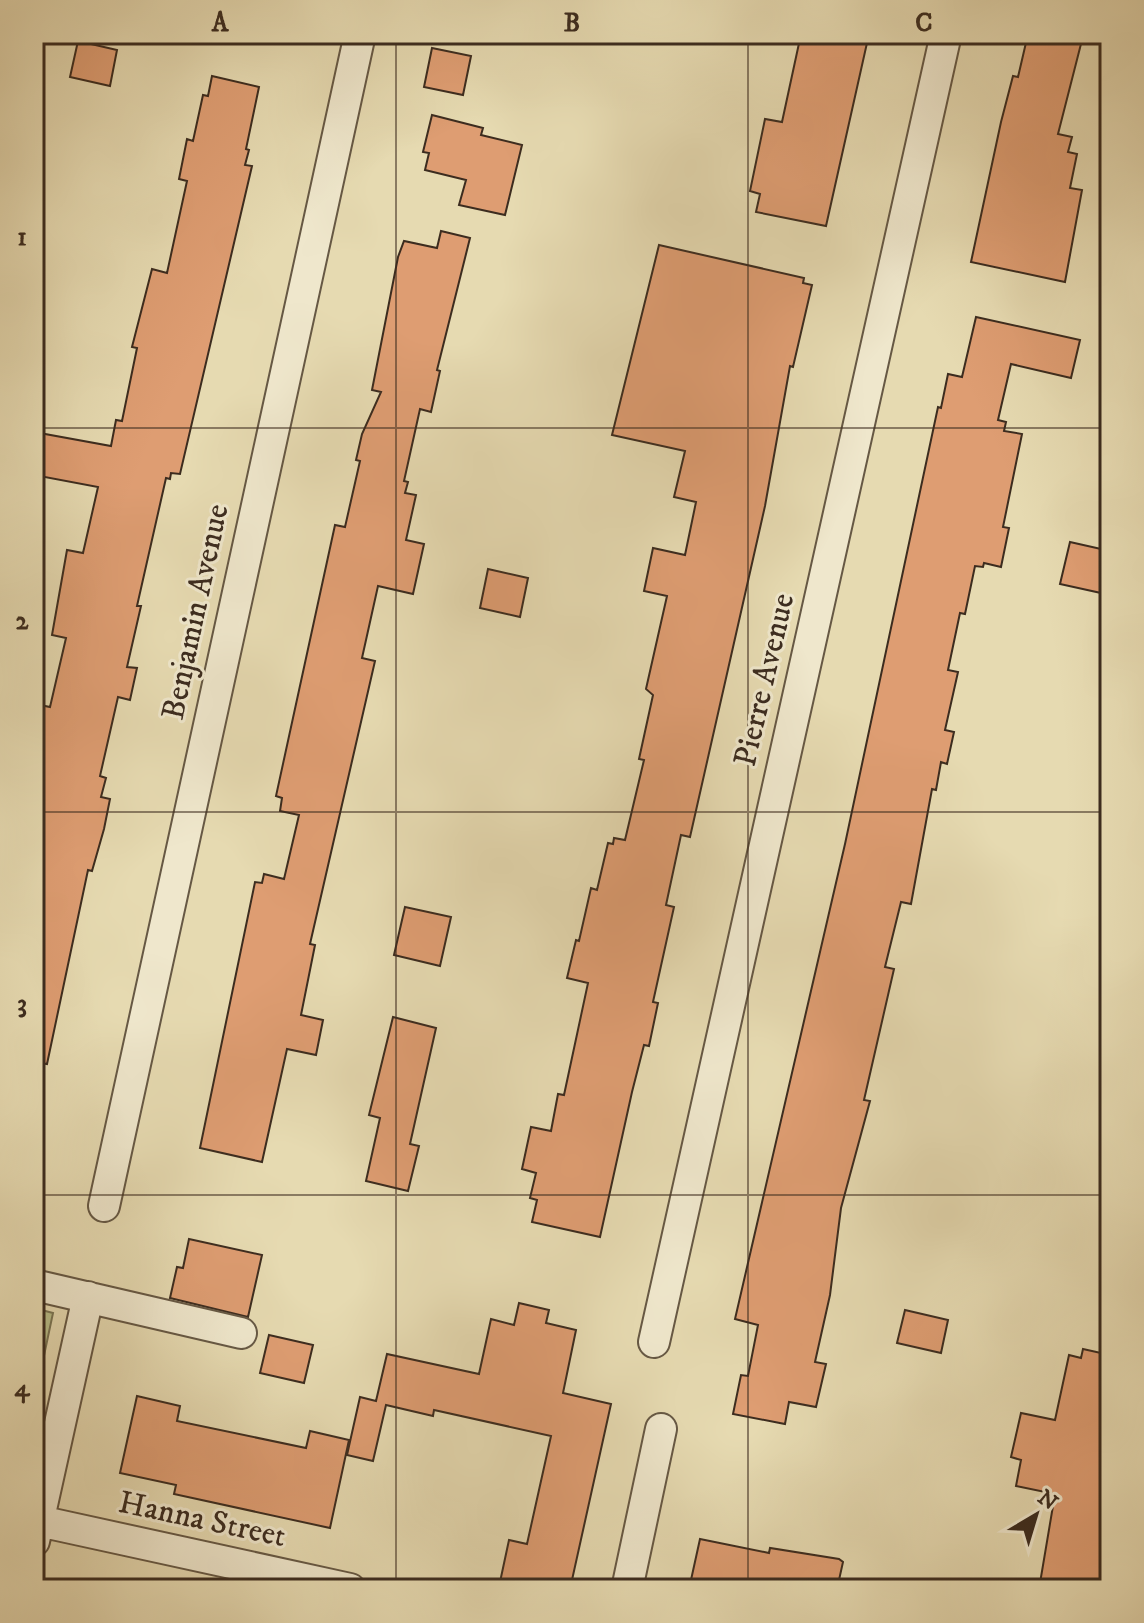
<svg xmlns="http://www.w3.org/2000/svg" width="1144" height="1623" viewBox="0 0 1144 1623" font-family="'IM FELL DW Pica',serif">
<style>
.green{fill:#b8be89;stroke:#7a7554;stroke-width:2}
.building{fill:#de9d72;stroke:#3c2c1f;stroke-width:2}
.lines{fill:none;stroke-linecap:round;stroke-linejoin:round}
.minor-casing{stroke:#665844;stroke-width:34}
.minor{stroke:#efe7cc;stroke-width:30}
.grid{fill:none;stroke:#3c2c1f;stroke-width:2;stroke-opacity:0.55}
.labels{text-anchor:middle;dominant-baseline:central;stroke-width:6;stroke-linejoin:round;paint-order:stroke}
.street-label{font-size:32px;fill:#3c2c1f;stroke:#efe7cc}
.neatline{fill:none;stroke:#3c2c1f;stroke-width:3}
.grid-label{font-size:26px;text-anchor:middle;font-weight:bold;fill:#3c2c1f}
</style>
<rect width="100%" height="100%" fill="#e6dab1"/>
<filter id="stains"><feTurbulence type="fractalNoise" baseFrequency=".0025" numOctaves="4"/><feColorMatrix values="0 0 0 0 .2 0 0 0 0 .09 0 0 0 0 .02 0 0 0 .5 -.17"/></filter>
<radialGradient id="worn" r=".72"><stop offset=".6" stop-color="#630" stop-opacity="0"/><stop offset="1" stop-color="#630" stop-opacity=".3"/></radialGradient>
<path class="green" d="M34 1308 53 1313 34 1403Z"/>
<path class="building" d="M801 34H869L826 226 756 212 760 194 750 191 765 119 782 122Z
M1028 34H1055L1082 40 1058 134 1072 137 1068 152 1077 154 1070 188 1082 190 1065 282 971 262 1001 122 1013 76 1018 77Z
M78 41 117 50 110 86 70 77Z
M432 48 471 56 463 95 424 87Z
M212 76 259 87 246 149 249 150 245 165 252 166 180 474 171 473 170 479 166 478 137 606H141L127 667 137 668 130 700 118 697 100 776 106 778 101 797 110 799 104 829 92 871 88 870 47 1064 34 1062V781L40 754 34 753V731L40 705 50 707 66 638 52 635 67 550 83 553 98 487 34 475V432L111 446 116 420 122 421 137 348 132 347 152 269 167 273 187 181 179 179 187 139 193 141 203 95 208 96Z
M432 115 483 128 481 135 522 145 505 215 459 205 466 180 425 170 429 153 423 152Z
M441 231 470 238 437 370 440 371 431 412 420 409 404 481 408 482 405 493 416 495 406 540 424 544 413 594 378 586 362 658 375 661 310 944 315 945 301 1015 323 1020 316 1055 287 1049 262 1162 200 1148 255 882 262 883 264 874 284 879 299 815 280 811 282 798 276 796 335 525 345 527 360 461 356 460 362 434 381 392 372 390 398 257 404 241 437 248Z
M659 245 804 278 803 283 812 285 793 367 790 366 765 506 690 837 681 835 666 905 674 907 653 1002 658 1003 649 1046 644 1045 632 1092 600 1237 532 1222 537 1200 530 1198 536 1173 522 1169 531 1127 551 1131 558 1094 564 1095 588 983 567 978 576 940 579 941 591 888 597 890 608 843 613 844 614 838 625 840 644 760 639 759 653 695 646 689 667 596 644 591 653 548 685 555 696 502 674 497 685 451 612 435Z
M976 317 1080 340 1071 378 1011 364 998 420 1006 422 1004 431 1022 434 1003 527 1009 528 1001 567 984 563 983 567 975 566 965 614 960 613 948 670 958 672 945 730 954 732 947 764 941 762 936 790 932 789 911 904 901 902 885 967 894 969 864 1100 870 1101 841 1208 830 1295 815 1362 826 1364 816 1407 789 1402 785 1424 733 1414 741 1375 748 1376 758 1325 735 1319 845 844 938 407 941 408 948 374 962 377Z
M1070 542 1110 551 1101 593 1060 584Z
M488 569 528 578 520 617 480 608Z
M405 907 451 917 440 966 394 955Z
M393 1017 436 1028 410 1144 419 1146 408 1191 366 1181 380 1118 369 1115Z
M189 1239 262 1255 248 1317 170 1298 177 1267 183 1268Z
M519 1303 549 1310 546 1323 576 1330 563 1393 611 1404 570 1589H530L500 1582 509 1540 527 1544 551 1436 434 1410 433 1416 386 1405 373 1461 347 1455 360 1397 376 1401 387 1354 479 1374 491 1319 514 1325Z
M905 1310 948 1320 941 1353 897 1343Z
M269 1335 313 1345 304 1383 260 1373Z
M1083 1349 1110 1355V1589H1039L1055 1494 1016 1486 1021 1460 1011 1457 1021 1413 1055 1420 1069 1355 1081 1358Z
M137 1396 180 1406 177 1421 306 1448 310 1431 349 1440 330 1528 174 1494 176 1485 120 1473Z
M700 1539 769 1553 770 1548 839 1559 843 1562 837 1589H689Z"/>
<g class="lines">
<g class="minor-casing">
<path id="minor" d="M104 1206 360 34
M34 1285 241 1333
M654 1342 946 34
M39 1521 350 1589
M34 1541 88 1297
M627 1589 661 1429"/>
</g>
<use href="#minor" class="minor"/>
</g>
<path class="grid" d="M396 34V1589M748 34V1589M34 428H1110M34 812H1110M34 1195H1110"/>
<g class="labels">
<g class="street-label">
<text transform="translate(196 612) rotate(-78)">Benjamin Avenue</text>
<text transform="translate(765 680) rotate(-77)">Pierre Avenue</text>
<text transform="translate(202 1520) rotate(12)">Hanna Street</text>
</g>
</g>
<rect width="1144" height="1623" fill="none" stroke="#e6dab1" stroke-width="88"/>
<g transform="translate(1036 1515) rotate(38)" stroke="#efe7cc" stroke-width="6" paint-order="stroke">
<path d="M0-6L14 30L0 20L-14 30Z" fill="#3c2c1f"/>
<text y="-12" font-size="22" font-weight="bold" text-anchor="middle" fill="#3c2c1f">N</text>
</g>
<rect x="44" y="44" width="1056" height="1535" class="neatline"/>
<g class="grid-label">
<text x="220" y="31">A</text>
<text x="572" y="31">B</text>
<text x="924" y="31">C</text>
<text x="22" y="245">1</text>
<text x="22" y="629">2</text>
<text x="22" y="1012">3</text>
<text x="22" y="1396">4</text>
</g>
<rect width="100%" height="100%" filter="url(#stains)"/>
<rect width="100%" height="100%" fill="url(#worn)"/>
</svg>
